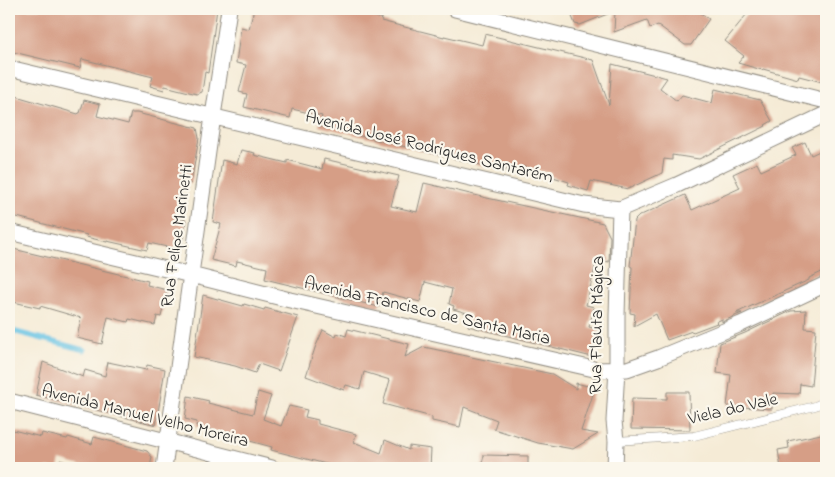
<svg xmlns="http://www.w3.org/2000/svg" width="835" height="477" viewBox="0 0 835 477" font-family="'Indie Flower',sans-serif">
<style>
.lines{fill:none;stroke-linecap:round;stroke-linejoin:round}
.stream{stroke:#66c3e4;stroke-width:5}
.building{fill:#d69e86}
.service-casing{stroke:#908b80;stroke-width:9}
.minor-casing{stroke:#908b80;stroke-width:17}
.service{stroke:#fff;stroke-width:8}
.minor{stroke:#fff;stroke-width:15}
.labels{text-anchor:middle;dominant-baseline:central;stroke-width:4.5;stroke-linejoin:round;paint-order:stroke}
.street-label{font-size:18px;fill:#2b2b2b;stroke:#fbf7ec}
</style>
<rect width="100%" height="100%" fill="#fbf7ec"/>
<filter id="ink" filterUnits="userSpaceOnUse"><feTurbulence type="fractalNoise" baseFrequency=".02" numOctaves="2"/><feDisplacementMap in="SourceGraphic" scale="10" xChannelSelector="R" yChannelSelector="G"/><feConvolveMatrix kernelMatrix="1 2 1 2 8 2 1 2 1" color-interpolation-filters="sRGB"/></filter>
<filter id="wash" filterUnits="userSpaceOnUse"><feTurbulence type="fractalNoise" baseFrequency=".0096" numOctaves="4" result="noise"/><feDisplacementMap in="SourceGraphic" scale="20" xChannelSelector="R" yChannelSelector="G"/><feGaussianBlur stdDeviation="1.12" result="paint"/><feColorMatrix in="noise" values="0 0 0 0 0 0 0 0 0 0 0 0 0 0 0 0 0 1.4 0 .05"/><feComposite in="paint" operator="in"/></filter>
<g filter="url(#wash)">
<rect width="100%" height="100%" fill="#f5ebd6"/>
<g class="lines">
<path class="stream" d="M9 330 84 350"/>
</g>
<g id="blocks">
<path class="building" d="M9 9H217L208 73 205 72 202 92 197 94 165 86 164 90 150 86 153 77 82 59 80 68 9 51Z
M254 9H365L364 13 382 19 381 21 444 37V36L482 45 485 34 593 60 609 105 612 64 667 78 660 88 677 101 682 95 712 103 715 89 760 100 772 121 765 125 766 126 699 159 672 155V160L664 159 662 173 628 189 591 181 588 191 568 185 569 182 550 176 551 173 520 166 519 168 507 165 506 171 460 160 319 126 322 116 292 109 290 118 244 107 247 94 239 92 246 65 236 63 241 27 249 29Z
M569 9H695L709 19 691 45H685L658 25 650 28 647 20 614 32 615 11 580 25 575 24Z
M751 9H826V83L799 76 798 79 763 69 762 70 738 63 744 56 725 41Z
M9 94 78 114 79 113H80L84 100 100 104 97 116 128 124 131 113H137L197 128 199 138 191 184 183 182 175 218 186 220 181 250 149 243 147 250 107 241V242L86 237 87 235 9 215Z
M805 142 811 155 826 148V270L809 278V280L736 313H742L737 315 722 322V319L716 322 717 323 693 332 692 331 667 340 656 314 634 326 635 314 630 313 632 267 630 266 635 220 639 216 685 195 692 210 740 188 733 174 757 163 761 171 796 155 792 148Z
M241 150 255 153 254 155 287 163V160L322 169 324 159 399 176 391 206 417 212 424 183 487 198 603 223 610 237 609 262 597 259 586 305 594 307 589 327 600 330 592 357 468 326 471 314 453 309 454 306 449 304 452 289 425 282 420 302 383 292 379 307 265 279 267 268 237 261 236 266 211 260 221 224 213 222 222 160 237 164Z
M9 248 148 281 147 285 167 290 161 317 157 316 155 325 129 319 128 322 108 317 102 344 77 338 81 318 40 306V308L9 301Z
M203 295 243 306 244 304 264 310 265 308 298 317 279 371 259 364 255 373 235 366 194 357Z
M806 310 805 328 816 329 811 386 800 384 799 394 773 393 772 409 727 406 731 375 717 373 720 343 745 333 791 311Z
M348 329 409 344 405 357 424 347 552 374 576 389V383L595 388 581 431 598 434 573 449 538 443 494 429 497 420 464 407 460 427 432 421V417L383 404 390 380 364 372 360 389 346 385 344 390 306 376 315 348 323 330 336 337 337 333 346 336Z
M43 362 83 377 85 370 105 376 108 362 146 370 147 365 165 369 156 425 36 395Z
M258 392 271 396 263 419 281 426 289 406 307 410 305 417 318 420V424L356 434 354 442 381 453 385 440 409 450V446L431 449 430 468H342L271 450 272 447 246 440V439L196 426 197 422 185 419 188 396 209 401 208 403 253 414Z
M667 392H689L690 430 631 429 632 398 667 399Z
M9 429 41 437 42 433 67 439 68 437 92 444 94 437 147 451 152 457 150 468H88L60 460 58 468H9Z
M826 433V468H781L778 450 789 448 788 441Z
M484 455 528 456V468H481Z"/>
</g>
</g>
<g filter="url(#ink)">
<use href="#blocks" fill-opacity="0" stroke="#908b80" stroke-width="1"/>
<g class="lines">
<g class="service-casing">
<path id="service" d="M616 441 694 436 815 406 826 401"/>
</g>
<g class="minor-casing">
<path id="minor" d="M455 9 826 101
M9 68 584 205 620 209 677 185 826 114
M9 232 191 275 290 300 598 370 627 369 658 358 741 324 826 284
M9 401 272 468
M164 468 213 116 229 9
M615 468 616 441 614 421 617 369V316L620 209"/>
</g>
<use href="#service" class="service"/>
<use href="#minor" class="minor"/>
</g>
</g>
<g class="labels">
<g class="street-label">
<text transform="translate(429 148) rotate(14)">Avenida José Rodrigues Santarém</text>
<text transform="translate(178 236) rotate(-82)">Rua Felipe Marinetti</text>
<text transform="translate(427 312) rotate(13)">Avenida Francisco de Santa Maria</text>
<text transform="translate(598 325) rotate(-89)">Rua Flauta Mágica</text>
<text transform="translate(733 410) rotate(-13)">Viela do Vale</text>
<text transform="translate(145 417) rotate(14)">Avenida Manuel Velho Moreira</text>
</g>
</g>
<rect width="835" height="477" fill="none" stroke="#fbf7ec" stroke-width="30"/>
</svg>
